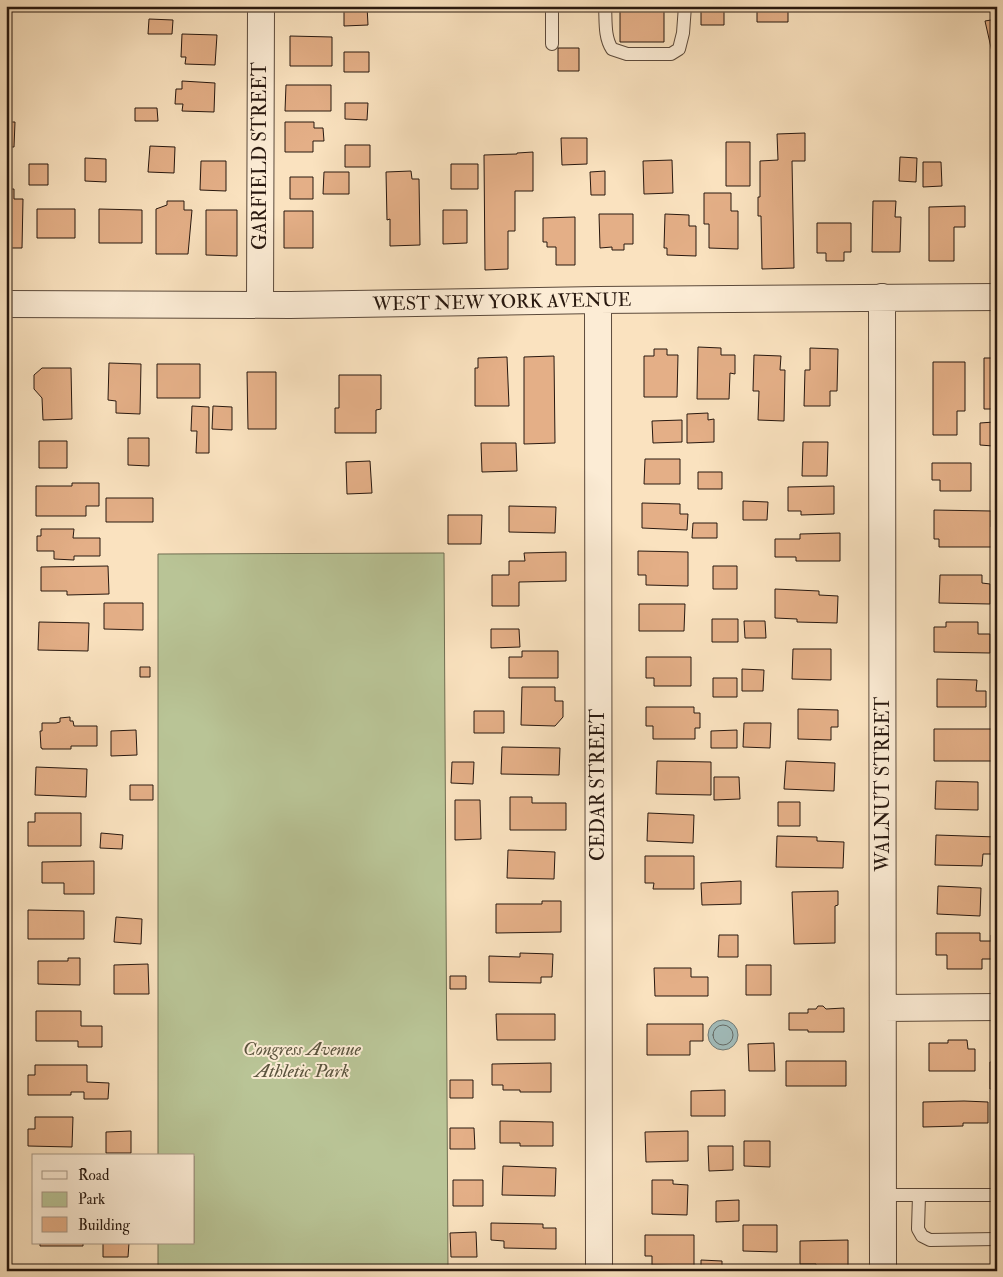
<svg xmlns="http://www.w3.org/2000/svg" width="1003" height="1277" viewBox="0 0 1003 1277" font-family="'IM FELL Double Pica',serif">
<style>
.green{fill:#b9c496;stroke:#706e52}
.water{fill:#a1bcbb;stroke:#717a76}
.lines{fill:none;stroke-linecap:round;stroke-linejoin:round}
.shore{stroke:#646a65;stroke-width:1}
.building{fill:#e4af87;stroke:#28180f}
.lane-casing{stroke:#5c4a3b;stroke-width:14}
.street-casing{stroke:#5c4a3b;stroke-width:28}
.lane{stroke:#fcecd5;stroke-width:12}
.street{stroke:#fcecd5;stroke-width:26}
.labels{text-anchor:middle;dominant-baseline:central;stroke-width:4;stroke-linejoin:round;paint-order:stroke}
.street-label{font-size:19px;fill:#28180f;stroke:#fcecd5}
.park-label{font-size:19px;font-style:italic;fill:#5b543e;stroke:#fcecd5}
</style>
<rect width="100%" height="100%" fill="#fae2bf"/>
<filter id="stains"><feTurbulence type="fractalNoise" baseFrequency=".004" numOctaves="4"/><feColorMatrix values="0 0 0 0 .2 0 0 0 0 .09 0 0 0 0 .02 0 0 0 .5 -.17"/></filter>
<radialGradient id="worn" r=".72"><stop offset=".6" stop-color="#630" stop-opacity="0"/><stop offset="1" stop-color="#630" stop-opacity=".3"/></radialGradient>
<path class="green" d="M444 553 448 1271H158V1243H194V1156H158V554Z"/>
<path class="water" d="M708 1035a15 15 0 1 1 30 0a15 15 0 1 1-30 0Z"/>
<g class="lines">
<path class="shore" d="M713 1035a10 10 0 1 1 20 0a10 10 0 1 1-20 0Z"/>
</g>
<path class="building" d="M344 6H367L368 25 344 26Z
M620 6H664V42H620Z
M701 6H724V25H701Z
M757 6H788V22H757Z
M149 19 173 20 172 34H148Z
M997 19V51L992 52 985 21Z
M182 34 217 35 215 65 185 64 186 57H181Z
M290 36 332 37V66H290Z
M558 48H579V71H558Z
M344 52H369V72H344Z
M182 81 215 83 214 112 182 111 183 104H175L176 89H182Z
M286 85H331V111H285Z
M345 103H368L367 120 345 119Z
M135 108H157L158 121H135Z
M6 122H15L14 147H6Z
M285 122H314V128H323L324 141H313V152H285Z
M805 133V161H792L794 268 762 269 761 216H758V197H760V161L778 160 777 134Z
M561 138H587V164L562 165Z
M726 142H750V186H726Z
M345 145H370V167H345Z
M150 146 175 147 174 173 148 172Z
M533 152V191H515V231H508V269L485 270 484 155 517 154V153Z
M900 157 917 158 916 182 899 181Z
M85 158 106 159V182L85 181Z
M672 160 673 193 644 194 643 161Z
M201 161H226V191L200 190Z
M923 162H941L942 186 923 187Z
M29 164H48V185H29Z
M451 164H478V189H451Z
M411 171 412 179H419L420 245 390 246V219L387 220 386 172Z
M605 171V195H591L590 172Z
M324 172H349V194H323Z
M290 177H313V199H290Z
M991 180H997V248H992Z
M6 189H14V199H23L22 248H6Z
M704 193H731V211H738V249L709 248V224H704Z
M167 201H184V210H192L188 254H156V209L167 205Z
M873 201H896L895 217H901L900 252H872Z
M965 206V227H954V261H929V207Z
M37 209H75V238H37Z
M99 209 142 210V243H99Z
M206 210H237V256L206 255Z
M443 210H467V243L443 244Z
M284 211H313V248H284Z
M599 214H633V244H624V250H612V247L600 248Z
M665 214 689 215V226H696V256L667 255V248H664Z
M575 217V265H556V247H547V242H543V218Z
M817 223H851V252H844V261H826V253H817Z
M698 347 721 348V355H735V374L730 373 729 399H697Z
M810 348 838 349 837 391H830V406H804L805 370H810Z
M654 349H667V355H678L677 397H644V356H654Z
M754 355 781 356 780 370H785L784 421 758 420 759 391H753Z
M554 356 555 443 524 444V357Z
M507 357 509 406H475V368H478V358Z
M984 358H997V409H984Z
M933 362H965V411H957V435H933Z
M109 363 141 364 140 414 116 413V401L108 400Z
M157 364H200V398H157Z
M42 368H71L72 419 43 420 42 398 34 389V375Z
M247 372H276V429H248Z
M339 375H381V409L376 410V433H335V408H339Z
M192 406 209 407V453H196L197 431H191Z
M213 406 232 407V430L212 429Z
M708 413V420L714 419V442L687 443V414Z
M682 420V442L653 443 652 421Z
M994 422 993 446 980 445V423Z
M128 438H149V466L128 465Z
M39 441H67V468H39Z
M803 442H828L827 476H802Z
M481 443H516L517 471 482 472Z
M645 459H680V484H644Z
M370 461 372 493 347 494 346 462Z
M932 463H971V491H940V480H932Z
M698 472H722V489H698Z
M72 483H99V506H86V516H36V486H72Z
M834 486V514L801 515V511H788V487Z
M106 498H153V522H106Z
M743 501 768 502 767 520H743Z
M642 503 680 504V514H688L687 530 642 528Z
M509 506 556 507 555 533 509 532Z
M934 510 991 511V527H997V547H939V539H934Z
M448 515H482L481 544H448Z
M693 523H717V538H692Z
M41 529H74L73 538H100V556H74V560L54 559V551H37V536H41Z
M840 533V561H796V557H775V539H800V534Z
M638 551 688 552V586L646 585V575H638Z
M566 552V581L519 582V606H492V575H509V561H525L524 553Z
M108 566 109 594 67 595V591H41V567Z
M713 566H737V589H713Z
M940 575H982V583L990 584V604L939 603Z
M775 589 819 591V595L838 596 837 623 797 622V619L775 618Z
M104 603H143V630L104 629Z
M639 604H685L684 631H639Z
M712 619H738V642H712Z
M744 621H765L766 638H745Z
M39 622 89 623 88 651 38 650Z
M946 622H978V634H990V653L934 652V627H946Z
M491 629H519L520 647 491 648Z
M793 649H831V680L792 679Z
M522 651H558V678H509V657H522Z
M646 657H691V686H654V678H646Z
M140 667H150V677H140Z
M742 669 764 670 763 691H742Z
M713 678H737V697H713Z
M937 679 977 680 976 691H986V707H937Z
M522 687H555V701H563V717L555 726 521 725Z
M646 707H694V713H700V728H695V739H653V726H646Z
M798 709 838 710V727H831V740L798 739Z
M474 711H504V733H474Z
M70 717V721H73L74 726H97V746H71V749H42V748H41L40 731H42V723H56L60 722V718Z
M744 723H771L770 748 743 747Z
M934 729H992V761H934Z
M136 730 137 755 111 756V731Z
M737 730V748H711V731Z
M502 747 560 748 559 775 501 774Z
M657 761 711 762V795L656 794Z
M786 761 835 763 834 791 784 789Z
M452 762H474L473 784 451 783Z
M36 767 87 769 86 797 35 795Z
M714 777H739L740 799 714 800Z
M936 781 978 782V810L935 809Z
M130 785H153V800H130Z
M510 797H532V803H566V830H510Z
M455 800H480L481 839 455 840Z
M778 802H800V826H778Z
M35 813H81V846H28V822H35Z
M648 813 694 815 693 843 647 841Z
M101 833 123 835 122 849 100 848Z
M936 835 997 837V854H983L982 866 935 865Z
M777 836 817 837V841L844 842 843 868 776 867Z
M508 850 555 852 554 879 507 878Z
M645 856H694V889H653L654 883H645Z
M94 861V894H64V883H42V862Z
M741 881V904L702 905 701 883Z
M938 886 981 888 980 916 937 914Z
M838 891V905L835 906V943L794 944 792 892Z
M542 901H561V932L496 933V904H542Z
M28 910 84 911V939H28Z
M116 917 142 919 141 944 114 942Z
M936 933H980V941H991V935H997V962H992V959H982V969H947V955H936Z
M719 935H738V957H718Z
M520 953 553 954 552 977H541V983L489 982V956L520 957Z
M68 958H80V985L38 984V961H68Z
M148 964 149 994H114V965Z
M746 965H771V995H746Z
M654 968H691V977H708V996H655Z
M450 976H466V989H450Z
M818 1006H823L826 1009 844 1008V1032H808V1030H789V1013H808V1009H816Z
M36 1011H81V1026H102V1047H78V1041H36Z
M496 1014H555V1040H497Z
M647 1024H703V1041H690V1055H647Z
M948 1040H967L968 1049H975V1071H929V1043H948Z
M774 1043 775 1071H749L748 1044Z
M786 1061H846V1086H786Z
M990 1062H997V1089H990Z
M551 1063V1092H520V1090H503V1085H492V1064Z
M35 1065H87V1082L109 1083 108 1099H84V1092H71V1095H28V1075H35Z
M450 1080H473V1098H450Z
M725 1090V1116H691V1091Z
M964 1101 988 1102V1123H963V1126L923 1127V1102Z
M35 1117H73L72 1147 28 1146V1129H35Z
M500 1121 553 1122V1146H520V1143H500Z
M450 1128H474L475 1149H450Z
M131 1131V1153H106V1132Z
M688 1131V1161L646 1162 645 1132Z
M744 1141H770V1167L744 1166Z
M708 1146H733V1170L709 1171Z
M503 1166 556 1168 555 1196 502 1195Z
M453 1180H483V1206H453Z
M652 1180H673V1184L688 1185 687 1215 652 1214Z
M739 1200V1221L716 1222V1201Z
M491 1223 543 1224V1228H556V1249L504 1248V1241L491 1240Z
M743 1225H777V1252L743 1251Z
M476 1232 477 1257H451L450 1233Z
M645 1235H694V1266L652 1265V1256H645Z
M848 1240V1266L816 1267V1264H800V1241Z
M40 1243H83V1246H40Z
M103 1243H129L128 1257H103Z
M701 1260 722 1261V1271H701Z"/>
<g class="lines">
<g class="lane-casing">
<path id="lane" d="M552 6V44
M605 6C606 20 604 37 612 49L627 54H671L679 49 683 33 685 6
M883 1195H997
M919 1195 918 1229 922 1236 930 1240 997 1239"/>
</g>
<g class="street-casing">
<path id="street" d="M882 297 883 1271
M598 300 599 1271
M6 304 290 305 598 300 997 297
M260 305 261 6
M883 1008 997 1007"/>
</g>
<use href="#lane" class="lane"/>
<use href="#street" class="street"/>
</g>
<g class="labels">
<g class="street-label">
<text transform="translate(260 156) rotate(-90)">GARFIELD STREET</text>
<text transform="translate(502 302) rotate(-1)">WEST NEW YORK AVENUE</text>
<text transform="translate(883 784) rotate(-90)">WALNUT STREET</text>
<text transform="translate(598 785) rotate(-90)">CEDAR STREET</text>
</g>
<g class="park-label">
<text x="302" y="1049">Congress Avenue<tspan x="302" dy="22">Athletic Park</tspan></text>
</g>
</g>
<rect width="1003" height="1277" fill="none" stroke="#fae2bf" stroke-width="25"/>
<rect x="8" y="8" width="988" height="1262" fill="none" stroke="#28180f" stroke-width="2.5"/>
<rect x="12" y="12" width="978" height="1252" fill="none" stroke="#28180f"/>
<rect x="32" y="1154" width="162" height="90" fill="#fcecd5" stroke="#a79786"/>
<rect x="42" y="1171" width="25" height="8" fill="#fcecd5" stroke="#a79786"/>
<text x="78" y="1180" font-size="15" fill="#28180f">Road</text>
<rect x="42" y="1192" width="25" height="15" fill="#b9c496" stroke="#a79786"/>
<text x="78" y="1204" font-size="15" fill="#28180f">Park</text>
<rect x="42" y="1217" width="25" height="15" fill="#e4af87" stroke="#a79786"/>
<text x="78" y="1230" font-size="15" fill="#28180f">Building</text>
<rect width="100%" height="100%" filter="url(#stains)"/>
<rect width="100%" height="100%" fill="url(#worn)"/>
</svg>
